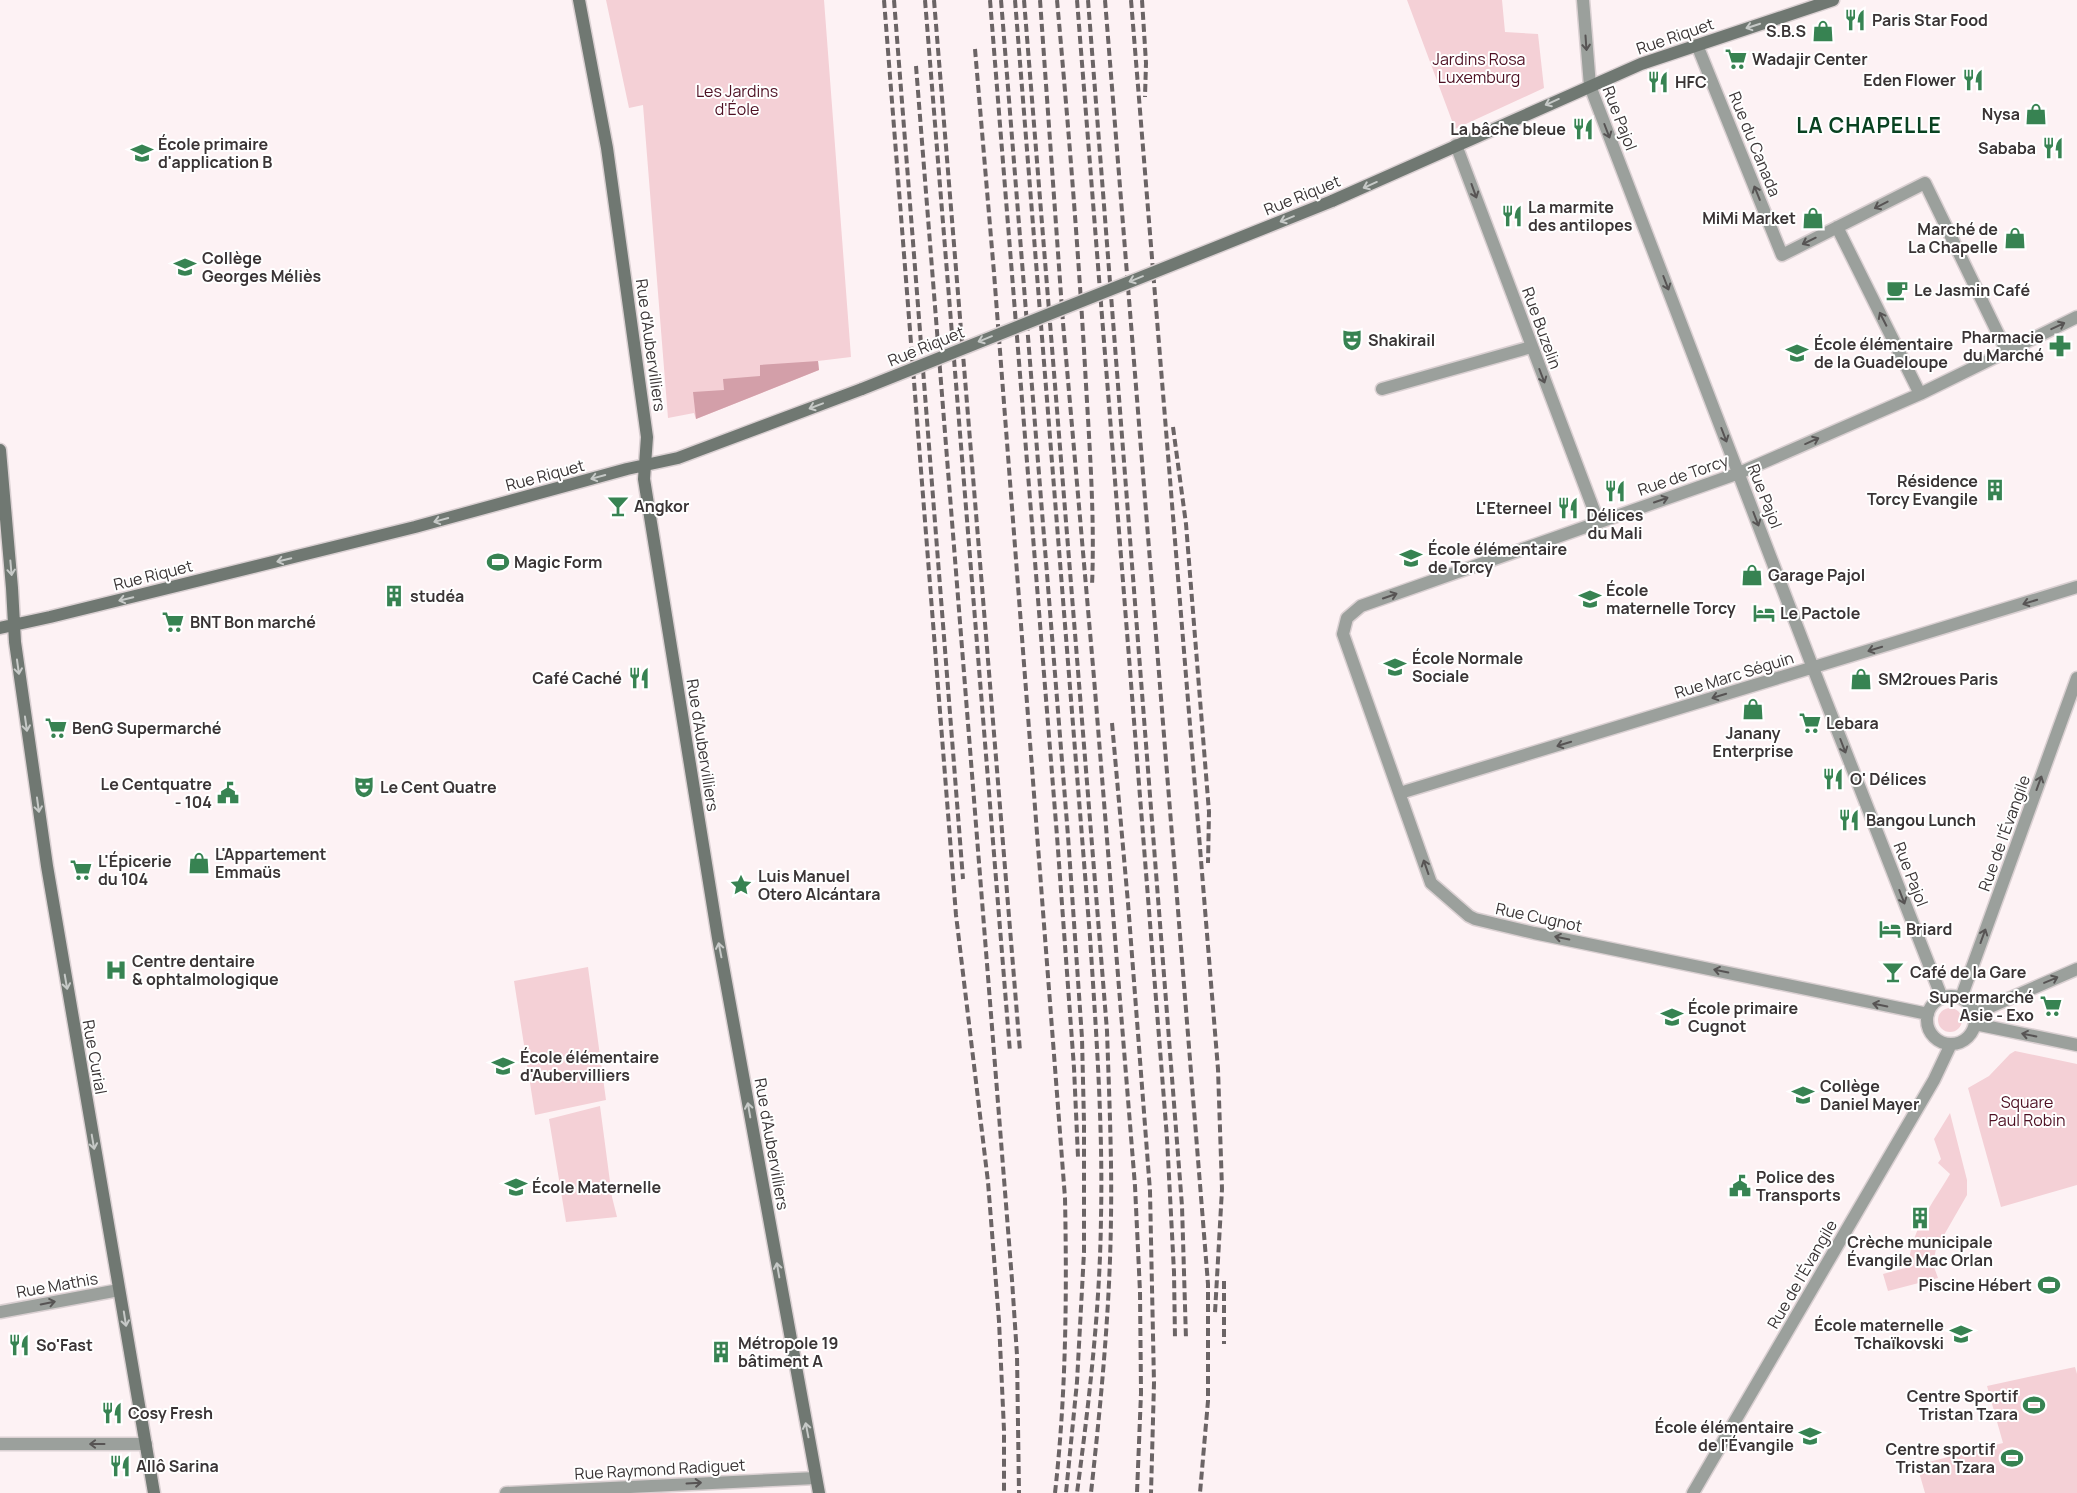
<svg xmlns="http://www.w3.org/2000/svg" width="2077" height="1493" viewBox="0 0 2077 1493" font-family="Manrope,sans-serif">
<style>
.green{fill:#f4d0d6}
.forest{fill:#d39fa9}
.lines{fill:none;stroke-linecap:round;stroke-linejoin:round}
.street-casing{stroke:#dad0d2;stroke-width:15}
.secondary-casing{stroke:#dad0d2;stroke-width:15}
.street{stroke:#9ba09c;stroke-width:12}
.secondary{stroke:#707872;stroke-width:12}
.rail{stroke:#6b6465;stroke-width:4;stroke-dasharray:8 4;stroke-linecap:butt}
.secondary-bridge-casing{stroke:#dad0d2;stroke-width:15;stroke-linecap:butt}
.secondary-bridge{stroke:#707872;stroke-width:12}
.oneway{stroke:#c6c9c7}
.oneway2{stroke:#575454}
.labels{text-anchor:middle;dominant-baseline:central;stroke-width:4;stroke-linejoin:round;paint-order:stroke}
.poi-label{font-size:16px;font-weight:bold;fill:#3a3435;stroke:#fff;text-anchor:start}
.street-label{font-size:16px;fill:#3a3435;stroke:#fff}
.park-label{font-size:16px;fill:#4e1023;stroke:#fff}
.district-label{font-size:21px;font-weight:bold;letter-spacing:1px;fill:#094221;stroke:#fff}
</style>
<rect width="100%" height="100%" fill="#fdf2f4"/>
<path class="green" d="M606 0H824L851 357 818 361 819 370 696 419 694 413 668 418 643 105 629 108Z
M1407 0H1502L1505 32 1538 34 1544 88 1455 129Z
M588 967 606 1100 535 1115 514 981Z
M1938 1020a12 12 0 1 1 24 0a12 12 0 1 1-24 0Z
M2015 1051 2077 1064V1185L2001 1207 1968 1088 1989 1076 2010 1054Z
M600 1106 612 1197 617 1217 566 1222 549 1119Z
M1950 1113 1967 1180V1195L1936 1249 1933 1264 1938 1278 1888 1291 1883 1274 1909 1267C1909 1233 1933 1203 1950 1174L1938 1163 1941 1159 1934 1139Z
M2075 1367 2077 1374V1493H1925L1917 1465 2003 1443 1987 1386Z"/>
<path class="forest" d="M818 361 819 370 696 419 693 392 724 390 723 379 760 376V365Z"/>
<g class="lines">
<g class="street-casing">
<path id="street" d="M1583 0 1590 86 1813 668 1942 998
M1697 45 1782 255 1925 183 2006 350
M1456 145 1598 521
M1837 227 1920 394
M1382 389 1531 347
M1400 793 2077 587
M1927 1020a24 24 0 1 1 48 0a24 24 0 1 1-48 0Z
M1961 998 2077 678
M1928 1014 1534 933 1475 919 1469 916 1431 883 1343 634 1347 618 1361 606 1739 473 1920 394 2077 317
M1974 1014 2077 969
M1975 1024 2077 1045
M0 1312 119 1290
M0 1444H146
M506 1493 816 1478
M1693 1493 1934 1080 1951 1044"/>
</g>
<g class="secondary-casing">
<path id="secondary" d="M579 0 607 148 647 437 644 479 648 504 718 938 819 1493
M1332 201 1641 64 1833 0
M0 450 12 588 15 642 47 866 154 1493
M0 628 50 617 415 527 627 469 678 458 862 389"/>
</g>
<use href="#street" class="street"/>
<use href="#secondary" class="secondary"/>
<path class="rail" d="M884 0 956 915 988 1182 999 1321 1004 1430V1493
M894 0 963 879
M925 0 1010 1052
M934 0 1020 1051
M990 0 1057 836 1074 1068 1078 1157
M1001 0 1068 836 1082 1038 1084 1123V1252L1077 1382 1066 1493
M1015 0 1090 937C1096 1030 1103 1124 1101 1217 1100 1309 1089 1402 1077 1493
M1024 0 1107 1031C1109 1093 1112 1155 1111 1217 1110 1309 1101 1401 1091 1493
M1040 0 1063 323 1094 678 1135 1186 1140 1292 1141 1393 1137 1493
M1057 0C1068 122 1078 244 1085 367 1089 440 1095 513 1092 586
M1077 0 1167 1138 1174 1272 1175 1338
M1088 0 1182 1206 1186 1339
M1105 0 1208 1284V1401L1200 1493
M1131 0 1218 1069 1222 1189 1215 1313
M1142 0 1146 63 1145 97
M975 49 994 273 1065 1198C1067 1296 1066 1395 1055 1493
M916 66 1012 1280 1017 1355 1019 1493
M1173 427 1186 524 1209 812 1208 863
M1112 723 1128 903 1150 1191 1154 1383 1151 1493
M1224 1281V1344"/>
<g class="secondary-bridge-casing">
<path id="secondary-bridge" d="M862 389 1332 201"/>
</g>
<use href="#secondary-bridge" class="secondary-bridge"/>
</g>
<defs><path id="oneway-shaft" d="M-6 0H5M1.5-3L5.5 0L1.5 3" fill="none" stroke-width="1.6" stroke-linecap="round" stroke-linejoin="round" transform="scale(1.25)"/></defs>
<g class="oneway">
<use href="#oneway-shaft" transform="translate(1753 26) rotate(162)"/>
<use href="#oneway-shaft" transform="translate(1552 102) rotate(156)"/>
<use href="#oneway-shaft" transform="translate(1370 185) rotate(156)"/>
<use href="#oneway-shaft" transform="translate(1287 219) rotate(158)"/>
<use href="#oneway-shaft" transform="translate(1136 279) rotate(158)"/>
<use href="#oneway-shaft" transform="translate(985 339) rotate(158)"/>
<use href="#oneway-shaft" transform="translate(816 406) rotate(159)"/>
<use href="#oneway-shaft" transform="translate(598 477) rotate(165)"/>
<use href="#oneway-shaft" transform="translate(441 520) rotate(165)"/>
<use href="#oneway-shaft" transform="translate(284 560) rotate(166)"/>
<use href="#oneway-shaft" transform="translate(11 568) rotate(85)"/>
<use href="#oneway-shaft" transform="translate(126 599) rotate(166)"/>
<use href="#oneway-shaft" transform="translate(18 667) rotate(82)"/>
<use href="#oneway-shaft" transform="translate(26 724) rotate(82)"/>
<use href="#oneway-shaft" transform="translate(38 805) rotate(82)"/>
<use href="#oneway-shaft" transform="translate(720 950) rotate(-101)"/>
<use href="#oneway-shaft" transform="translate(66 982) rotate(80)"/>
<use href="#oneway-shaft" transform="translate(749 1110) rotate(-100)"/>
<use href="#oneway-shaft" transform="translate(93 1142) rotate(80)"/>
<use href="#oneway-shaft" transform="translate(778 1270) rotate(-100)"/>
<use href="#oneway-shaft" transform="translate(125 1319) rotate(81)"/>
<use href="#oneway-shaft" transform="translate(807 1430) rotate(-101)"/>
</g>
<g class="oneway2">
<use href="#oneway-shaft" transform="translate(1586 43) rotate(86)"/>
<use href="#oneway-shaft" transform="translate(1607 131) rotate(69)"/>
<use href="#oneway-shaft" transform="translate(1474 191) rotate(70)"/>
<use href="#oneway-shaft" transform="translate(1757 193) rotate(-112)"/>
<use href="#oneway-shaft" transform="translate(1881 205) rotate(153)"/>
<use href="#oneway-shaft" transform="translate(1809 241) rotate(154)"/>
<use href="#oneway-shaft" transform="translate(1666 283) rotate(69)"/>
<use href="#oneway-shaft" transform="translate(1883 319) rotate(-117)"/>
<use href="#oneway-shaft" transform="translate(2058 326) rotate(-25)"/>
<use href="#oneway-shaft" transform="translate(1542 376) rotate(69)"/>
<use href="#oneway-shaft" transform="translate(1724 435) rotate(69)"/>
<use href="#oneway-shaft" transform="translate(1812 441) rotate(-24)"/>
<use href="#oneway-shaft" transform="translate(1661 500) rotate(-19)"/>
<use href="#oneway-shaft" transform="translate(1756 519) rotate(69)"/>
<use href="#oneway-shaft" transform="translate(1390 596) rotate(-19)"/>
<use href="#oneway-shaft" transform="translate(2030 602) rotate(163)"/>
<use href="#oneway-shaft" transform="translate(1875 649) rotate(163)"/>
<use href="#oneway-shaft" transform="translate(1719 696) rotate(163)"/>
<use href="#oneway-shaft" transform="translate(1564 744) rotate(163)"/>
<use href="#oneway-shaft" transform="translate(1843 746) rotate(69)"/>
<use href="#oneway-shaft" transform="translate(2039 783) rotate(-70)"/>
<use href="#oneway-shaft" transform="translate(1426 867) rotate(-109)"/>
<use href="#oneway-shaft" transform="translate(1902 897) rotate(69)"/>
<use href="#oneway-shaft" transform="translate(1983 936) rotate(-70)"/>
<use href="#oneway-shaft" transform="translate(1562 938) rotate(-168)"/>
<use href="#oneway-shaft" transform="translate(1721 971) rotate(-168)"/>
<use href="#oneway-shaft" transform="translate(2051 980) rotate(-23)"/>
<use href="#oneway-shaft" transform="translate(1880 1005) rotate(-168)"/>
<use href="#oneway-shaft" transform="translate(2029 1035) rotate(-168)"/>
<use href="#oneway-shaft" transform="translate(48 1303) rotate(-11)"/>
<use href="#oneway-shaft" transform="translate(97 1444) rotate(-180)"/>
<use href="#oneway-shaft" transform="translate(694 1483) rotate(-3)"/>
</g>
<defs>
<g id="restaurant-bare" transform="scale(1.725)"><path d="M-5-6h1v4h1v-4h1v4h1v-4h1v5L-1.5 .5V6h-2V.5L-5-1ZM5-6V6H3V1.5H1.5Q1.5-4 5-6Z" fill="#378352" stroke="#fff" stroke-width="2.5" paint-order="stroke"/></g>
<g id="shop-bare" transform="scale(1.725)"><path d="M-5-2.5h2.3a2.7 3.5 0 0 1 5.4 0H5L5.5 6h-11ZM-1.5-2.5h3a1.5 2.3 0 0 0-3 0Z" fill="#378352" stroke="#fff" stroke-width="2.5" paint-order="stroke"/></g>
<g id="supermarket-bare" transform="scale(1.725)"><path d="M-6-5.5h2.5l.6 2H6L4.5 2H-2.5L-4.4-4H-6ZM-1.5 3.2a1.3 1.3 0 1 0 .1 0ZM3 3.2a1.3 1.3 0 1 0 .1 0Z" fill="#378352" stroke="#fff" stroke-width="2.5" paint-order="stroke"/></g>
<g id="school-bare" transform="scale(1.725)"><path d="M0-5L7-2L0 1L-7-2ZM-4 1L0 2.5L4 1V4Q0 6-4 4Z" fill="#378352" stroke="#fff" stroke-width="2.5" paint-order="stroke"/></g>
<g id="cafe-bare" transform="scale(1.725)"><path d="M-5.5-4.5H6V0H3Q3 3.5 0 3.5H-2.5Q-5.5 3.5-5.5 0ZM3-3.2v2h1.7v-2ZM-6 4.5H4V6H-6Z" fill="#378352" stroke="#fff" stroke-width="2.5" paint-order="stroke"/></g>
<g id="theatre-bare" transform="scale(1.725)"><path d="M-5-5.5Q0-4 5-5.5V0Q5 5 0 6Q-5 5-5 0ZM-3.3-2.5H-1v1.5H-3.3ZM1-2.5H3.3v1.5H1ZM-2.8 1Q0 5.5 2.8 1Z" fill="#378352" stroke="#fff" stroke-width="2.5" paint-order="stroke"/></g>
<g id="pharmacy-bare" transform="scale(1.725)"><path d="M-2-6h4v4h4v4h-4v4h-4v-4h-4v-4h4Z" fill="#378352" stroke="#fff" stroke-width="2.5" paint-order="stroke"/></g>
<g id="building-bare" transform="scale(1.725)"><path d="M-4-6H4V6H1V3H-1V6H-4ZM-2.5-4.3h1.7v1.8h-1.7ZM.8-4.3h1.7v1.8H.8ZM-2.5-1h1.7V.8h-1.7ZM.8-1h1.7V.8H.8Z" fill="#378352" stroke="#fff" stroke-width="2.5" paint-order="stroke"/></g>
<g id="bar-bare" transform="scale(1.725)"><path d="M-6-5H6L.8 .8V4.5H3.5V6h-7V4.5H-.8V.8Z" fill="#378352" stroke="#fff" stroke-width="2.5" paint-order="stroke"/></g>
<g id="stadium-bare" transform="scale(1.725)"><path d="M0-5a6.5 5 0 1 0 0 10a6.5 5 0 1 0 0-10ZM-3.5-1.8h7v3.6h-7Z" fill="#378352" stroke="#fff" stroke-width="2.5" paint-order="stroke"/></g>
<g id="hotel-bare" transform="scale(1.725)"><path d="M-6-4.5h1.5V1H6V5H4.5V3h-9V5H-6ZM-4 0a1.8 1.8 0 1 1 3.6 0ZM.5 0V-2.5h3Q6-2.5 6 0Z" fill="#378352" stroke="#fff" stroke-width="2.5" paint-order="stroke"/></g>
<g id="university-bare" transform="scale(1.725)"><path d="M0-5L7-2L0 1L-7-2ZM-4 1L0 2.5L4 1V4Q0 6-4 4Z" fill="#378352" stroke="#fff" stroke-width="2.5" paint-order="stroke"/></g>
<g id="civic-bare" transform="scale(1.725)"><path d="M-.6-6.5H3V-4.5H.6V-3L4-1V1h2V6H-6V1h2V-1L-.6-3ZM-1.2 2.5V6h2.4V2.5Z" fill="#378352" stroke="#fff" stroke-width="2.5" paint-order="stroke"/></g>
<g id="sight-bare" transform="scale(1.725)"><path d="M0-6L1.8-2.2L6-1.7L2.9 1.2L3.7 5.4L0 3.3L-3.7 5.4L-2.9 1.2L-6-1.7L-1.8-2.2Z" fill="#378352" stroke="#fff" stroke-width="2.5" paint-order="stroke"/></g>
<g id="hospital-bare" transform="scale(1.725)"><path d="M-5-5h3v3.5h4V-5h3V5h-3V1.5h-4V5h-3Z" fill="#378352" stroke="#fff" stroke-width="2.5" paint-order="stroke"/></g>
</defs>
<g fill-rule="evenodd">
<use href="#restaurant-bare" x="1855" y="20"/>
<use href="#shop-bare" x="1823" y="31"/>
<use href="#supermarket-bare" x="1736" y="59"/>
<use href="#restaurant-bare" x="1973" y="80"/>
<use href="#restaurant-bare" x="1658" y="82"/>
<use href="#shop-bare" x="2036" y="114"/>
<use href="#restaurant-bare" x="1583" y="129"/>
<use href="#restaurant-bare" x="2053" y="148"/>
<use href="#school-bare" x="142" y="153"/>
<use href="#restaurant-bare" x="1512" y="216"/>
<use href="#shop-bare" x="1813" y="218"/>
<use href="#shop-bare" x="2015" y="238"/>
<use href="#school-bare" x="185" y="267"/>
<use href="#cafe-bare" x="1897" y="290"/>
<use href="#theatre-bare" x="1352" y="340"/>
<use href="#pharmacy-bare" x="2060" y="346"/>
<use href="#school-bare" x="1797" y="353"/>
<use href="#building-bare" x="1995" y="490"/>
<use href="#restaurant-bare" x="1615" y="491"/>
<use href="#bar-bare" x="618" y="506"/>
<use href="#restaurant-bare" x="1568" y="508"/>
<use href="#school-bare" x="1411" y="558"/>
<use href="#stadium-bare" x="498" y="562"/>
<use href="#shop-bare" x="1752" y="575"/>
<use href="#building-bare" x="394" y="596"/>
<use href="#school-bare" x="1590" y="599"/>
<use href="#hotel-bare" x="1764" y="613"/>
<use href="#supermarket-bare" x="173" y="622"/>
<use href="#university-bare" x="1395" y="667"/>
<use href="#restaurant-bare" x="639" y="678"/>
<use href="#shop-bare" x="1861" y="679"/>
<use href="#shop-bare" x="1753" y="709"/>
<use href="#supermarket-bare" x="1810" y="723"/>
<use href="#supermarket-bare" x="56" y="728"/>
<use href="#restaurant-bare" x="1833" y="779"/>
<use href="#theatre-bare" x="364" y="787"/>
<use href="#civic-bare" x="228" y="793"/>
<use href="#restaurant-bare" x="1849" y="820"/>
<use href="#shop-bare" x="199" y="863"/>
<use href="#supermarket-bare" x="81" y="870"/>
<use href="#sight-bare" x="741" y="885"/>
<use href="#hotel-bare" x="1890" y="929"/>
<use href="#hospital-bare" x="116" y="970"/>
<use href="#bar-bare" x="1893" y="972"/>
<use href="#supermarket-bare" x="2051" y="1006"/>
<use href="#school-bare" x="1672" y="1017"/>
<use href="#school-bare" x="503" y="1066"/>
<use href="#school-bare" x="1803" y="1095"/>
<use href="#civic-bare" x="1740" y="1186"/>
<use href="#school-bare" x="516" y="1187"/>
<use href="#building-bare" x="1920" y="1218"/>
<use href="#stadium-bare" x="2049" y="1285"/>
<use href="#school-bare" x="1961" y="1334"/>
<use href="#restaurant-bare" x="19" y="1345"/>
<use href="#building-bare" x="721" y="1352"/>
<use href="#stadium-bare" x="2034" y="1405"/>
<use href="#restaurant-bare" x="112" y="1413"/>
<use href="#school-bare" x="1810" y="1436"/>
<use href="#stadium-bare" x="2012" y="1458"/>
<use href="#restaurant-bare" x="120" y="1466"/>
</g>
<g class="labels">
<g class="poi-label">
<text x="1872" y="20">Paris Star Food</text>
<text x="1806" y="31" text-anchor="end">S.B.S</text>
<text x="1752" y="59">Wadajir Center</text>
<text x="1956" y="80" text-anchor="end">Eden Flower</text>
<text x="1675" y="82">HFC</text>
<text x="2020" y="114" text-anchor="end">Nysa</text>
<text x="1566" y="129" text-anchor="end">La bâche bleue</text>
<text x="158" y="144">École primaire<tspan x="158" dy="18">d'application B</tspan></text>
<text x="2036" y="148" text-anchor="end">Sababa</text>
<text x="1528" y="207">La marmite<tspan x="1528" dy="18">des antilopes</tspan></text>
<text x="1796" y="218" text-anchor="end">MiMi Market</text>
<text x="1998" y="229" text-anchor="end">Marché de<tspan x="1998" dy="18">La Chapelle</tspan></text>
<text x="202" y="258">Collège<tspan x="202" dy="18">Georges Méliès</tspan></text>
<text x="1914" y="290">Le Jasmin Café</text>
<text x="2044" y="337" text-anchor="end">Pharmacie<tspan x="2044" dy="18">du Marché</tspan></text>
<text x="1368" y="340">Shakirail</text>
<text x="1814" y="344">École élémentaire<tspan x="1814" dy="18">de la Guadeloupe</tspan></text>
<text x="1978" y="481" text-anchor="end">Résidence<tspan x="1978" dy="18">Torcy Evangile</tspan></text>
<text x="634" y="506">Angkor</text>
<text x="1552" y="508" text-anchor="end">L'Eterneel</text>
<text x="1615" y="515" text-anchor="middle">Délices<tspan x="1615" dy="18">du Mali</tspan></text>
<text x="1428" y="549">École élémentaire<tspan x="1428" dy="18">de Torcy</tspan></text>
<text x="514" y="562">Magic Form</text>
<text x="1768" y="575">Garage Pajol</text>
<text x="1606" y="590">École<tspan x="1606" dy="18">maternelle Torcy</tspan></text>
<text x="410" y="596">studéa</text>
<text x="1780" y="613">Le Pactole</text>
<text x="190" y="622">BNT Bon marché</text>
<text x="1412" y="658">École Normale<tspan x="1412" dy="18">Sociale</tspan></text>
<text x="622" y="678" text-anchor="end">Café Caché</text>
<text x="1878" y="679">SM2roues Paris</text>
<text x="1826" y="723">Lebara</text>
<text x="72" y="728">BenG Supermarché</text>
<text x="1753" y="733" text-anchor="middle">Janany<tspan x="1753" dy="18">Enterprise</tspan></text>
<text x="1850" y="779">O' Délices</text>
<text x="212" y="784" text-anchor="end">Le Centquatre<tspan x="212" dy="18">- 104</tspan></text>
<text x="380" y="787">Le Cent Quatre</text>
<text x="1866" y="820">Bangou Lunch</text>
<text x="215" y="854">L'Appartement<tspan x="215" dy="18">Emmaüs</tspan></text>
<text x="98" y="861">L'Épicerie<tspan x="98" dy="18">du 104</tspan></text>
<text x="758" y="876">Luis Manuel<tspan x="758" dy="18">Otero Alcántara</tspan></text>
<text x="1906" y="929">Briard</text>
<text x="132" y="961">Centre dentaire<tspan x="132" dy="18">&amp; ophtalmologique</tspan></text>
<text x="1910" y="972">Café de la Gare</text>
<text x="2034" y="997" text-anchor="end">Supermarché<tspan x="2034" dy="18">Asie - Exo</tspan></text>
<text x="1688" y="1008">École primaire<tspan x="1688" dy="18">Cugnot</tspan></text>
<text x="520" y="1057">École élémentaire<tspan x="520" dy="18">d'Aubervilliers</tspan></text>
<text x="1820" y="1086">Collège<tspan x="1820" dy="18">Daniel Mayer</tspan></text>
<text x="1756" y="1177">Police des<tspan x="1756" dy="18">Transports</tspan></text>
<text x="532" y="1187">École Maternelle</text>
<text x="1920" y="1242" text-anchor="middle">Crèche municipale<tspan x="1920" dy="18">Évangile Mac Orlan</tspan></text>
<text x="2032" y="1285" text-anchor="end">Piscine Hébert</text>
<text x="1944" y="1325" text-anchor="end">École maternelle<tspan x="1944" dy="18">Tchaïkovski</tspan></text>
<text x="738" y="1343">Métropole 19<tspan x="738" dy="18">bâtiment A</tspan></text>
<text x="36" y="1345">So'Fast</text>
<text x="2018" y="1396" text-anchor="end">Centre Sportif<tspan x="2018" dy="18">Tristan Tzara</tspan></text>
<text x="128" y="1413">Cosy Fresh</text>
<text x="1794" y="1427" text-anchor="end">École élémentaire<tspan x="1794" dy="18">de l'Évangile</tspan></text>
<text x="1995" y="1449" text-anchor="end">Centre sportif<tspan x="1995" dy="18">Tristan Tzara</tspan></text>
<text x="136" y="1466">Allô Sarina</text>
</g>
<g class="street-label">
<text transform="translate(1675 36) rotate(-19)">Rue Riquet</text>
<text transform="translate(1620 118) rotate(69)">Rue Pajol</text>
<text transform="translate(1755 144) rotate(68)">Rue du Canada</text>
<text transform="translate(1302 195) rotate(-22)">Rue Riquet</text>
<text transform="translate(1542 328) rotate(70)">Rue Buzelin</text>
<text transform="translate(651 345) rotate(82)">Rue d'Aubervilliers</text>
<text transform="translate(926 346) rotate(-22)">Rue Riquet</text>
<text transform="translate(545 475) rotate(-15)">Rue Riquet</text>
<text transform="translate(1683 475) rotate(-19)">Rue de Torcy</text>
<text transform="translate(1765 496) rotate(69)">Rue Pajol</text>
<text transform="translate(153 575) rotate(-14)">Rue Riquet</text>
<text transform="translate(1734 675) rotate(-17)">Rue Marc Séguin</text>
<text transform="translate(703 745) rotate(81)">Rue d'Aubervilliers</text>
<text transform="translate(2004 833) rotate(-70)">Rue de l'Évangile</text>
<text transform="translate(1911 874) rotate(69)">Rue Pajol</text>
<text transform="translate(1539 917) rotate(12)">Rue Cugnot</text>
<text transform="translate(95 1057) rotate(80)">Rue Curial</text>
<text transform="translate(772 1144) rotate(80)">Rue d'Aubervilliers</text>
<text transform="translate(1802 1274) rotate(-60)">Rue de l'Évangile</text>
<text transform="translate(57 1285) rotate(-10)">Rue Mathis</text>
<text transform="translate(660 1469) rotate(-3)">Rue Raymond Radiguet</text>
</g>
<g class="park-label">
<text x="1479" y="59">Jardins Rosa<tspan x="1479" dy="18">Luxemburg</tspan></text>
<text x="737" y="91">Les Jardins<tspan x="737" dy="18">d'Éole</tspan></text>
<text x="2027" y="1102">Square<tspan x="2027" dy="18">Paul Robin</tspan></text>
</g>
<g class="district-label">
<text x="1869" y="125">LA CHAPELLE</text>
</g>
</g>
</svg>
